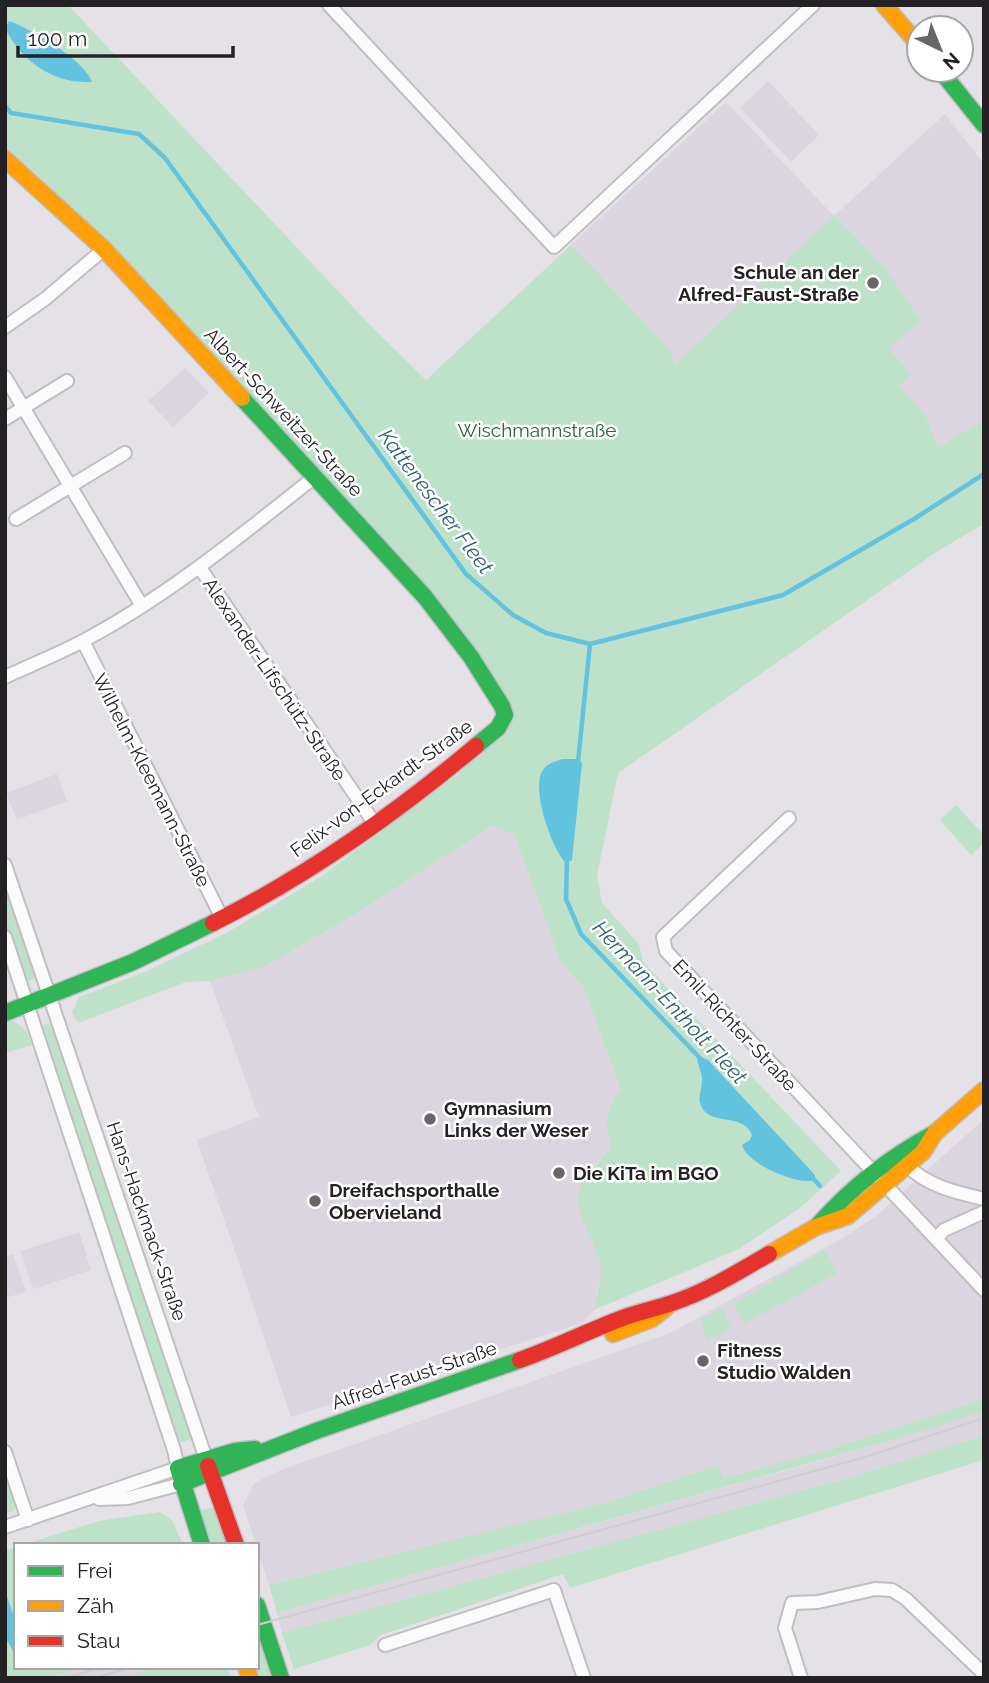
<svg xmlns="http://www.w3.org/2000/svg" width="989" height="1683" viewBox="0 0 989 1683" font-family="Raleway,sans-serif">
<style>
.built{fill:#dbd5df}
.green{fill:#bde1c9}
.water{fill:#63c2de}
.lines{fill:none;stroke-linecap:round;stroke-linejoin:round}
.stream{stroke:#63c2de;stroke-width:4.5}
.street-casing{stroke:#c0bec2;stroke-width:16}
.fast-casing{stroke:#c0bec2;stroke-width:19}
.slow-casing{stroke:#c0bec2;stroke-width:19}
.jam-casing{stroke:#c0bec2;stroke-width:19}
.street{stroke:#fbfbfb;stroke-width:12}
.fast{stroke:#30b455;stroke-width:16}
.slow{stroke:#ff9f0a;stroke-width:16}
.jam{stroke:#e5322d;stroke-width:16}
.tram{stroke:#cfcecf;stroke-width:2}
.poi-dot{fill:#676568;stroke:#fff;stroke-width:2.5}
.labels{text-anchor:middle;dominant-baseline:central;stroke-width:5;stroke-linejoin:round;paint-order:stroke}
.poi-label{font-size:19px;font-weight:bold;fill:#232124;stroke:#fff;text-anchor:start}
.street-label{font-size:19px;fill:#232124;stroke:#fff}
.park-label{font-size:19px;fill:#26643c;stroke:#fff}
.water-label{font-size:21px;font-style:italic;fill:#2b5f70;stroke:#fff}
</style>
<rect width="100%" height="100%" fill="#e5e2e7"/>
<path class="built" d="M768 81 819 135 791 162 740 108Z
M726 102 834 216 945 114 984 164V421L892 474 711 437 667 346 571 245Z
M185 368 209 393 173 427 148 401Z
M57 774 67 801 17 820 6 793Z
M492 826 514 834 561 963 584 988 620 1090 612 1102 607 1122 612 1145 608 1153 591 1168 602 1274 597 1288 594 1310 582 1323 291 1417 197 1140 259 1117 210 981 266 966 352 916Z
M984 1119V1399L820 1452 722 1478 717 1465 608 1502 269 1585 243 1505 254 1483 281 1470 670 1333 841 1239 876 1216Z
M79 1232 91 1270 33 1289 21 1251Z
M13 1254 26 1292 5 1298V1257Z
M984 1411V1435L859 1475 282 1633 277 1613 809 1464 931 1429Z
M84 1667H160L123 1678H46Z"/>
<path class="green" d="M5 5H68L371 326 426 380 571 245 667 346 676 364 834 216 886 269 920 320 889 349 911 374 899 386 924 413 938 447 984 421V524L938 551 618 773 597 875 602 903 639 944 643 962 841 1171 800 1208 739 1249 594 1310C596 1295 603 1276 600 1262 595 1238 573 1216 579 1190 584 1171 609 1156 611 1146 612 1140 608 1131 607 1125 606 1112 613 1100 620 1089L584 988 561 963 514 834 492 826 352 916 266 966 210 981 186 982 78 1023 72 1013 79 997 147 971 228 932 322 876 457 775 497 737 496 686 108 244 30 168 5 150Z
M956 805 984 835V843L971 855 940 820Z
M5 878 39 977 24 982 5 924Z
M12 1020 26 1030 32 1045 5 1053V1022Z
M53 1022 195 1438 176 1444 39 1027Z
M825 1250 837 1273 744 1324 734 1304Z
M723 1308 731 1329 707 1341 701 1319Z
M984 1399V1411L931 1429 277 1613 269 1585 608 1502 717 1465 723 1478 820 1452Z
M984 1435V1460L570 1588 563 1574 381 1635 370 1645 294 1669 282 1633 859 1475Z
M5 1475 16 1505 13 1511 5 1514Z
M218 1506 232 1545H206L195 1512Z
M160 1512 172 1520 183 1545H22L99 1521Z
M16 1547V1622L5 1591V1550Z
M5 1637 16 1656V1667H84L46 1678H5Z
M263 1638 276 1678H252L249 1667H257V1640Z
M160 1667H227L231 1678H123Z"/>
<path class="water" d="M9 21C30 28 86 61 92 82 54 84 22 62 5 28Z
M562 759H578L582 763 572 860 566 863C552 850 530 787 543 770 547 763 555 762 562 759Z
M697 1055 708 1060 815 1175V1180C797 1186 746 1163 742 1145L750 1140 752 1135C743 1111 707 1128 700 1103 698 1096 702 1089 702 1081 703 1073 697 1067 697 1055Z
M5 1591 16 1622V1656L5 1637Z"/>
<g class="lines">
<path class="stream" d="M5 106 11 113 139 134 165 158 466 574 513 615 546 633 590 644 783 595 914 519 984 474
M578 762 590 644
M567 858 566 899 581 934 699 1057
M811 1176 820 1186"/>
<g class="street-casing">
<path id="street" d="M329 5 554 247 813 5
M5 327 45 299 104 249
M5 377 142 606
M5 419 67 381
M16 519 125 453
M200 568 375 824
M83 641 222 918
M5 677C31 665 58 654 83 641 168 596 241 535 316 476
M789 818 663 937 666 951 984 1290
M5 865 206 1459
M5 937 174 1450 178 1468 5 1527
M908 1166C927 1186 958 1193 984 1199
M936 1239 944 1230 984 1212
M5 1452 28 1520
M99 1499 128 1498 181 1484
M385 1645 554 1590 584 1678
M801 1678 785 1628 792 1603 818 1602 875 1589 892 1590 906 1599 984 1674"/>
</g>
<g class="fast-casing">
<path id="fast" d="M940 70 984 125
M242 398 425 597 471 657 502 706 505 715 498 728 476 746
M5 1013 133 962 213 923
M818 1225C851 1188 891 1156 935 1133
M181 1484 316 1431 520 1360
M202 1545 178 1468 235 1451 255 1449
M257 1605 281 1678"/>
</g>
<g class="slow-casing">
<path id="slow" d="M884 5 919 45
M5 159 104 249 242 398
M769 1254 816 1227 848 1216 923 1152 935 1133 984 1090
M613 1334 652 1319 666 1308
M246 1667 250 1678"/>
</g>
<g class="jam-casing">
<path id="jam" d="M213 923C307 876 395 814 476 746
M520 1360C554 1348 586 1332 620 1319 637 1312 655 1309 672 1303 706 1292 738 1272 769 1254
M208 1466 236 1545"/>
</g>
<use href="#street" class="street"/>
<use href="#fast" class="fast"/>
<use href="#slow" class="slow"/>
<use href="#jam" class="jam"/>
<path class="tram" d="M257 1625 862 1458 984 1418
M66 1678 104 1667
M94 1678 133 1667"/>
</g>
<g class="poi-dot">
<circle cx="873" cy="283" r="7"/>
<circle cx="430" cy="1119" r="7"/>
<circle cx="559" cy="1173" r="7"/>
<circle cx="315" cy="1201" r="7"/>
<circle cx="703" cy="1361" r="7"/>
</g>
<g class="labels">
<g class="poi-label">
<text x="859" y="272" text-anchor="end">Schule an der<tspan x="859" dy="22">Alfred-Faust-Straße</tspan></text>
<text x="444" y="1108">Gymnasium<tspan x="444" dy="22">Links der Weser</tspan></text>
<text x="573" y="1173">Die KiTa im BGO</text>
<text x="329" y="1190">Dreifachsporthalle<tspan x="329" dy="22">Obervieland</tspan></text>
<text x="717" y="1350">Fitness<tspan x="717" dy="22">Studio Walden</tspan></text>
</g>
<g class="street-label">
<text transform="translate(284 412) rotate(47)">Albert-Schweitzer-Straße</text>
<text transform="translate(275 679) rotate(56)">Alexander-Lifschütz-Straße</text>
<text transform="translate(152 780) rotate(63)">Wilhelm-Kleemann-Straße</text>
<text transform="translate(381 788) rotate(-36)">Felix-von-Eckardt-Straße</text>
<text transform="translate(735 1025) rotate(47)">Emil-Richter-Straße</text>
<text transform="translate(147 1221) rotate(71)">Hans-Hackmack-Straße</text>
<text transform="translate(414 1375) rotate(-19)">Alfred-Faust-Straße</text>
</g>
<g class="park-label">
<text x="537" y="430">Wischmannstraße</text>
</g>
<g class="water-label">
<text transform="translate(436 501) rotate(53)">Kattenescher Fleet</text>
<text transform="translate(670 1002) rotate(47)">Hermann-Entholt Fleet</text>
</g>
</g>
<rect width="989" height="1683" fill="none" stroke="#232124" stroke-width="14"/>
<rect x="14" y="1543" width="245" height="126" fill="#ffffff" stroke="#a7a6a7" stroke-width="2"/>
<rect x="28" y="1566" width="35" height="10" fill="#30b455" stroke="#a7a6a7" stroke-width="2"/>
<text x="77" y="1578" font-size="21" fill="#232124">Frei</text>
<rect x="28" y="1601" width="35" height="10" fill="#ff9f0a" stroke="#a7a6a7" stroke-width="2"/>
<text x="77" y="1613" font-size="21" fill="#232124">Zäh</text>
<rect x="28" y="1636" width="35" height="10" fill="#e5322d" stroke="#a7a6a7" stroke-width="2"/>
<text x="77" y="1648" font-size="21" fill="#232124">Stau</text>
<g transform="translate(940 49) rotate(137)"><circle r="33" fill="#ffffff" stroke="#a7a6a7" stroke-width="2"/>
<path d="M0-5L12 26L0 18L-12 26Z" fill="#676568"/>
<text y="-10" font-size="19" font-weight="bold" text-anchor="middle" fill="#232124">N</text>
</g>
<path d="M18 46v10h215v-10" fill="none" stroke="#232124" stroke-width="3.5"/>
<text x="28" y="46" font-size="21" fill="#232124" stroke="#ffffff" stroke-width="5" paint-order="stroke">100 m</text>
</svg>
